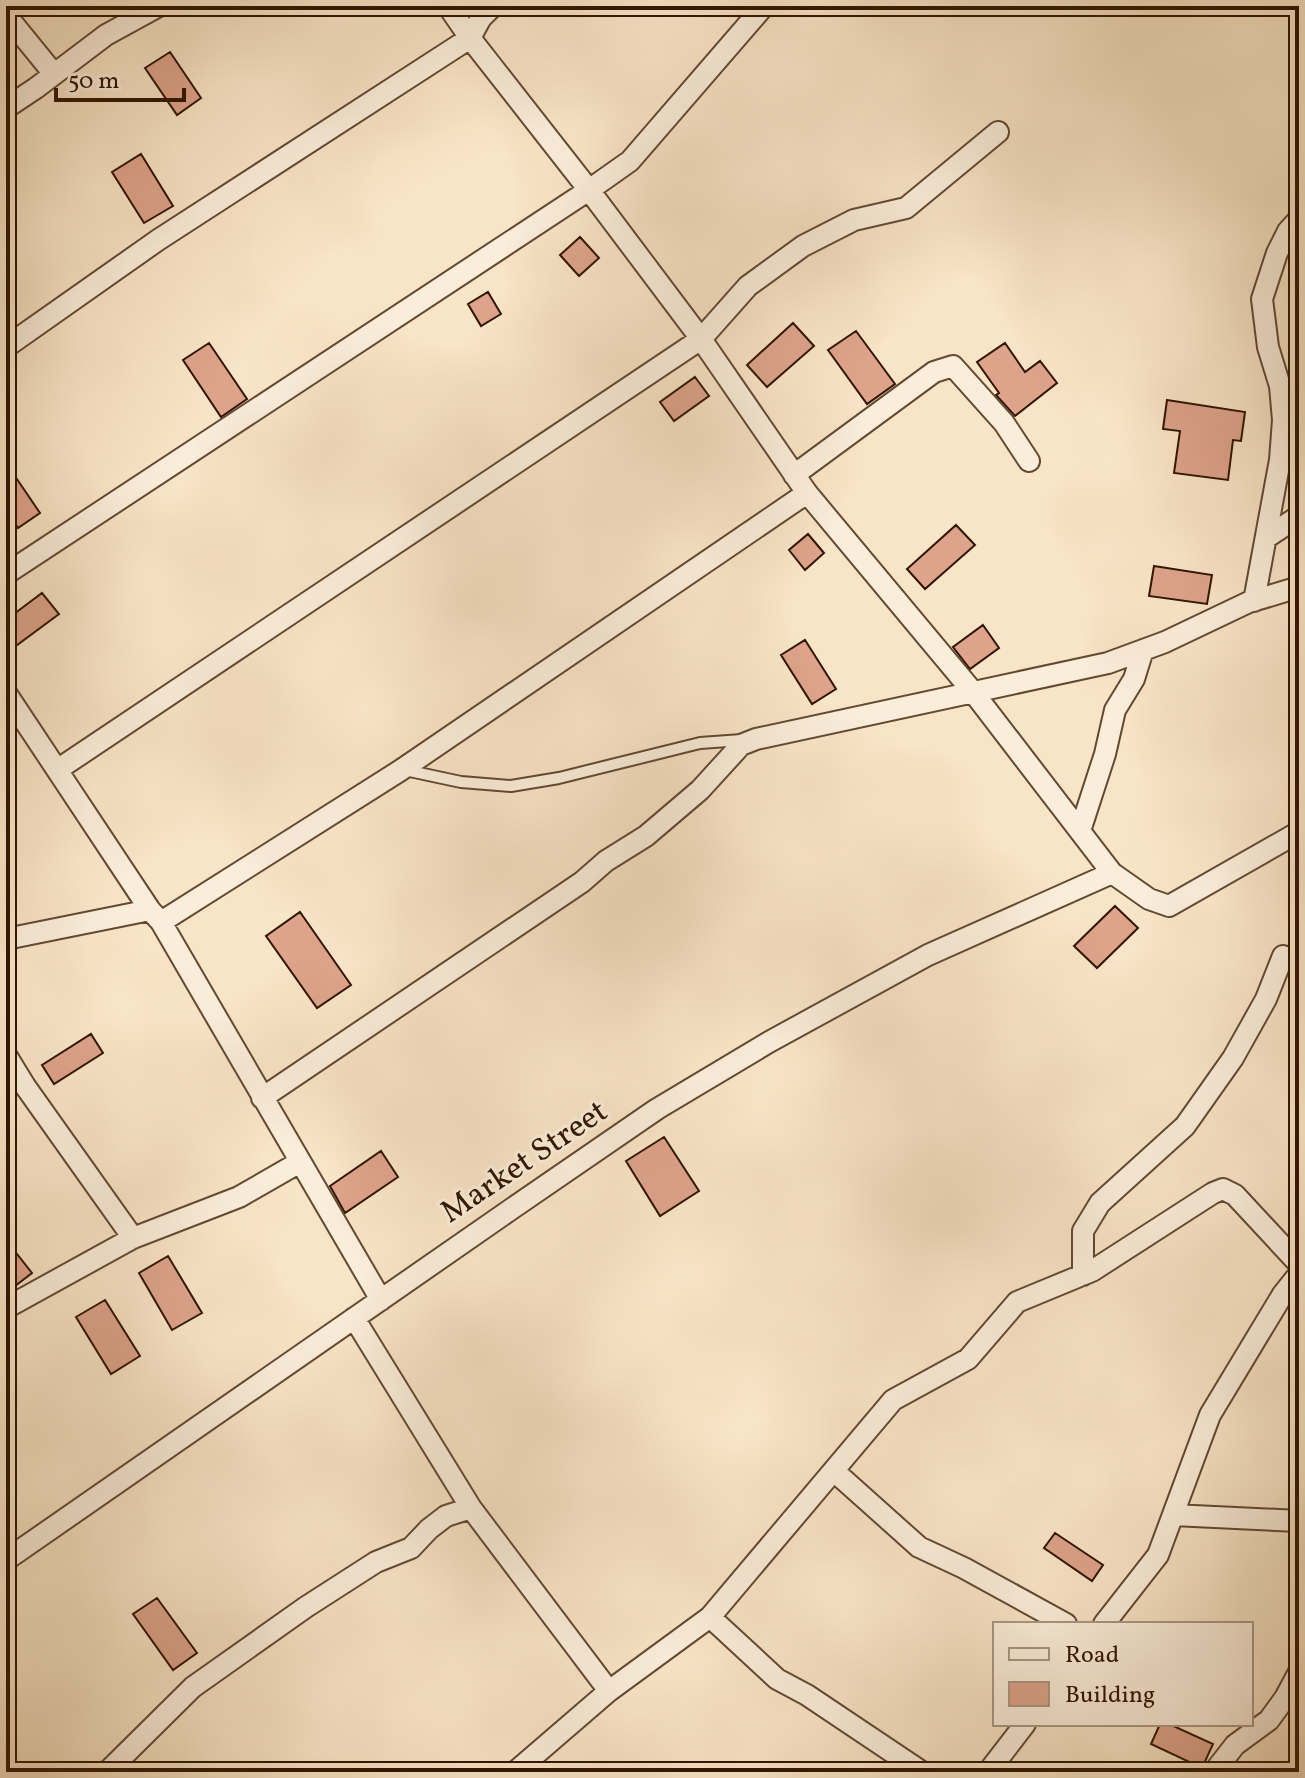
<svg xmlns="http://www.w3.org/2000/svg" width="1305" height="1778" viewBox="0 0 1305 1778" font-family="Vollkorn,serif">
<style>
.building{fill:#dda38b;stroke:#301500;stroke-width:2}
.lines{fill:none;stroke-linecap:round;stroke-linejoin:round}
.lane-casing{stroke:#624932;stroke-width:14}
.street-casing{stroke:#624932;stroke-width:24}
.lane{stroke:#faedda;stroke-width:10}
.street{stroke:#faedda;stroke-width:20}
.labels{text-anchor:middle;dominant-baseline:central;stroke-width:6;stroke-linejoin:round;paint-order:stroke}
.street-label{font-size:32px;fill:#301500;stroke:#faedda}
</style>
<rect width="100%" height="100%" fill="#f8e4c6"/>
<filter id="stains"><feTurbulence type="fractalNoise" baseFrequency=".0025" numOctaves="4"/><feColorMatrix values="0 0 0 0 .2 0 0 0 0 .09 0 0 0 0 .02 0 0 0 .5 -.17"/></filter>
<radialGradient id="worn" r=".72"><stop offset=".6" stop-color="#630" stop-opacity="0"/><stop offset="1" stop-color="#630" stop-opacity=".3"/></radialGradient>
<path class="building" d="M170 52 201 98 177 115 145 68Z
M141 154 173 206 144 223 112 172Z
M580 237 599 258 579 276 560 255Z
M488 292 501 314 481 326 468 304Z
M793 323 814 346 767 387 747 365Z
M856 331 895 384 867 404 828 350Z
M209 343 247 399 221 417 183 360Z
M1005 343 1025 372 1040 361 1057 383 1015 416 996 395 999 393 977 362Z
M695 377 709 396 674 421 660 402Z
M1167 400 1245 412 1241 441 1233 440 1228 480 1174 473 1180 431 1163 429Z
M6 463 40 513 18 528 6 509Z
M956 525 975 545 925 589 907 569Z
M808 534 824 553 805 570 789 550Z
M1154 566 1212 575 1207 604 1149 596Z
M42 593 59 614 13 648 6 639V620Z
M983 625 999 648 970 669 953 647Z
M805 640 836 689 812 704 781 655Z
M1115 906 1138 928 1097 968 1074 946Z
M300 912 351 985 317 1008 266 936Z
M91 1034 103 1053 54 1084 42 1065Z
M664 1137 699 1191 660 1216 626 1161Z
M381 1151 398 1177 345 1213 330 1186Z
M6 1240 32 1273 6 1293Z
M168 1256 202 1313 172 1330 139 1273Z
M105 1300 140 1356 111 1374 76 1317Z
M1055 1533 1103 1565 1092 1581 1044 1548Z
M157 1598 197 1653 173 1670 133 1614Z
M1160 1724H1169L1213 1744 1202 1768 1151 1744Z"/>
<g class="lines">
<g class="lane-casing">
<path id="lane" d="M405 770 461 782 511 786 559 778 700 743 742 740"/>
</g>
<g class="street-casing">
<path id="street" d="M448 6 470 38 589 190 701 339 807 493 973 692 1112 873 1149 899 1169 906 1299 832
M6 15 54 74
M6 108 36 88 106 35 159 6
M6 347 158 240 470 38 481 18 493 6
M794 475 934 372 953 366 1004 423 1029 461
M1266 538 1299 516
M6 574 589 190 630 161 764 6
M1254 601 1280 460 1283 420 1280 386 1268 347 1262 299 1277 253 1288 231 1299 219
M6 693 150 910 161 922 381 1300
M57 770 701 339 748 286 803 246 854 220 906 208 998 132
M1080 831 1105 754 1115 710 1134 679 1143 650
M161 922 401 770 807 493
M6 939 150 910
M6 1055 25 1086 133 1238
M262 1098 582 882 606 861 646 836 700 790 741 745 756 739 1108 663 1165 642 1249 602 1299 587
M1083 1275V1231L1100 1203 1185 1126 1233 1058 1266 999 1283 956
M6 1308 133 1238 239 1197 300 1162
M354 1318 471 1508 609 1691
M834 1471 919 1547 964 1568 1066 1624
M1173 1515 1299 1521
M6 1560 510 1210 657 1109 769 1042 928 955 1112 873
M710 1617 777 1679 807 1695 922 1772
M1104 1624 1158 1555 1210 1415 1283 1294 1299 1274
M107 1772 193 1687 306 1607 376 1562 411 1548 429 1529 446 1516 471 1508
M515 1772 609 1691 710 1617 893 1400 968 1359 1017 1302 1092 1271 1213 1193 1223 1189 1235 1195 1299 1264
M988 1772 1025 1724
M1214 1772 1235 1745 1269 1720 1285 1698 1299 1672"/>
</g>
<use href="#lane" class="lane"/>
<use href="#street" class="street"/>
</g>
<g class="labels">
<g class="street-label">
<text transform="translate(525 1163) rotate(-34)">Market Street</text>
</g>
</g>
<rect width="1305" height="1778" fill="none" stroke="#f8e4c6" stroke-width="32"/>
<rect x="8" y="8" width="1289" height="1762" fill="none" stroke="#301500" stroke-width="4"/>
<rect x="16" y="16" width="1273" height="1746" fill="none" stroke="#301500" stroke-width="2"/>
<rect x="993" y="1622" width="260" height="104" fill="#faedda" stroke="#a99783" stroke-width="2"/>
<rect x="1009" y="1648" width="40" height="12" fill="#faedda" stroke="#a99783" stroke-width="2"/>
<text x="1065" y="1662" font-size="24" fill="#301500">Road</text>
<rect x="1009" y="1682" width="40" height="24" fill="#dda38b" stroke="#a99783" stroke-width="2"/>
<text x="1065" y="1702" font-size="24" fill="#301500">Building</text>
<path d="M56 88v12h128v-12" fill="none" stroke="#301500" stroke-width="4"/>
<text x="68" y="88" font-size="24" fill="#301500" stroke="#faedda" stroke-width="6" paint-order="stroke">50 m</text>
<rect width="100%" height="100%" filter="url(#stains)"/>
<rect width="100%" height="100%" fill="url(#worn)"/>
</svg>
